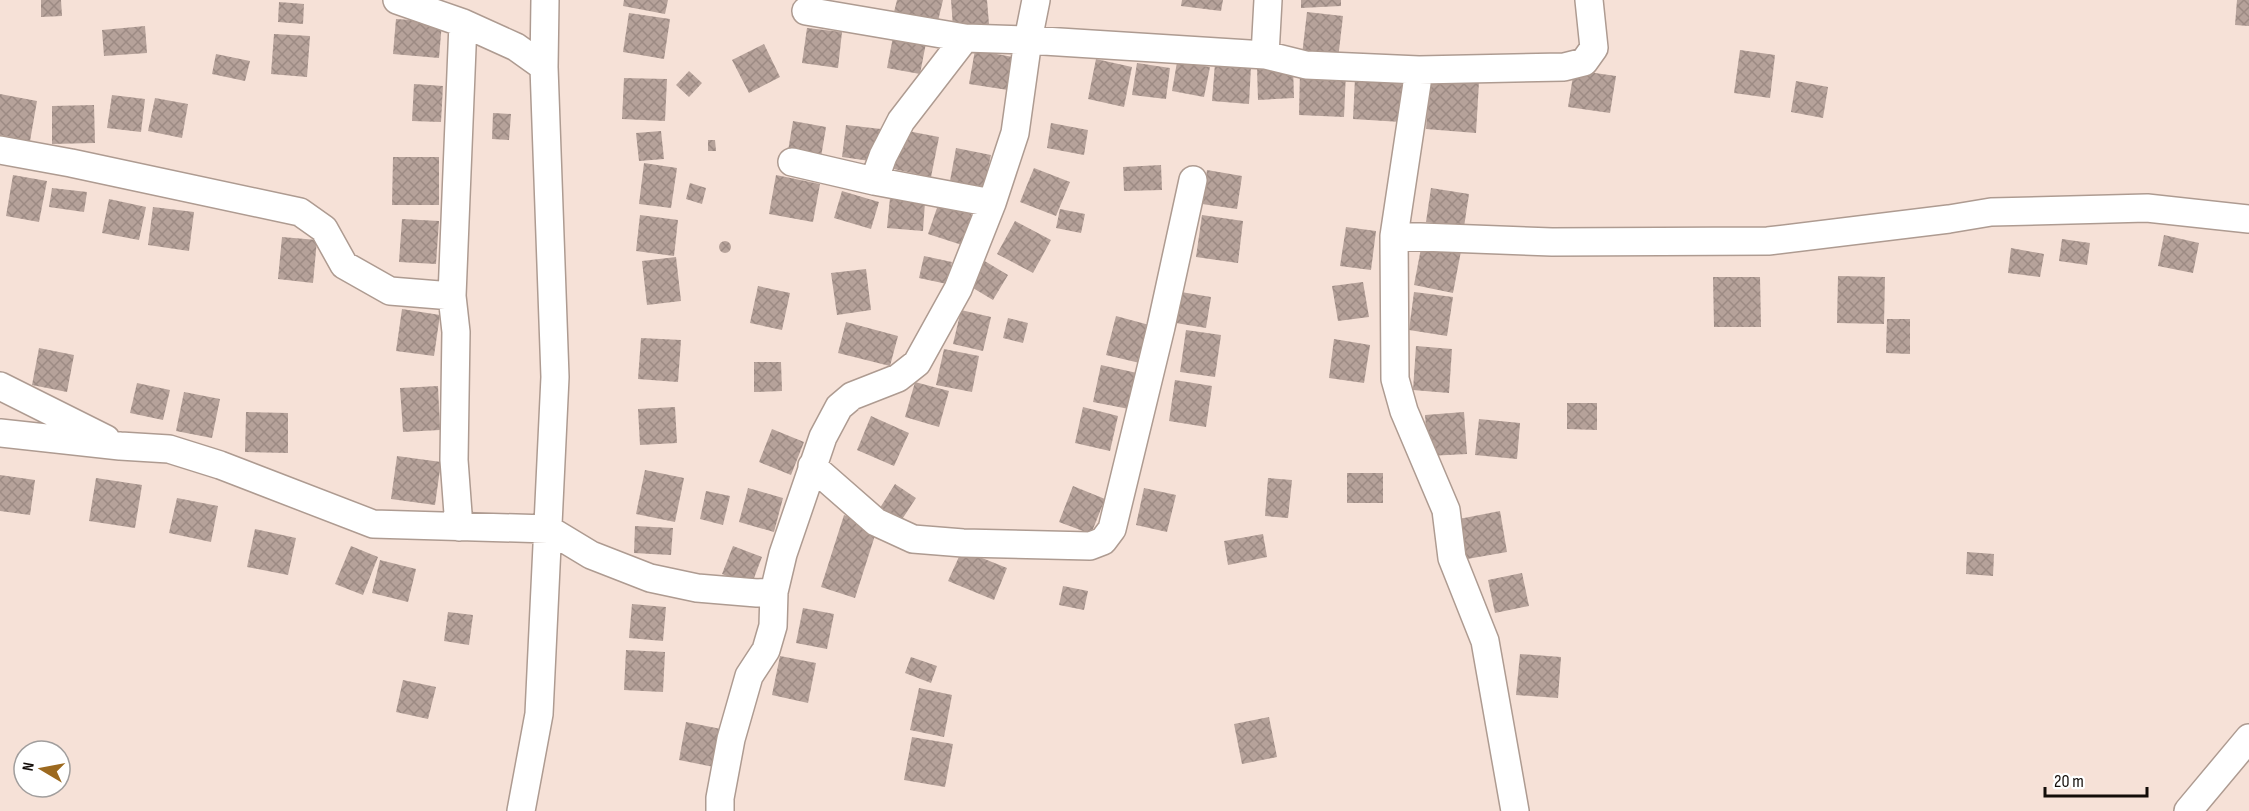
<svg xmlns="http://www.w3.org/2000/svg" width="2249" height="811" viewBox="0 0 2249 811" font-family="'Sofia Sans Condensed',sans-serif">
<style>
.building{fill:url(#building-cross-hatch)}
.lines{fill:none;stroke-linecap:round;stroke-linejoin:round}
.street-casing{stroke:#ae9b91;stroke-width:30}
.street{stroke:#fff;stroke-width:27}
</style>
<defs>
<pattern id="building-cross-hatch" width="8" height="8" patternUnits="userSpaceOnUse" patternTransform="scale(1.5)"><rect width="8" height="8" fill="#b6a29a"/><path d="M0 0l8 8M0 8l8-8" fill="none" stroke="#9c8a83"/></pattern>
</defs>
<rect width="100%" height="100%" fill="#f6e1d7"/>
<path class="building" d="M41 0H61L62 16 41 17Z
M624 0H668L665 14 623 6Z
M897 0H943L938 21 894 12Z
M951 0H987L989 24 953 27Z
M1182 0H1223L1221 11 1181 6Z
M1301 0H1341V6L1301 8Z
M2237 0H2249V26L2235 25Z
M279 2 304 4 303 24 278 22Z
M1307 12 1343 16 1338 59 1302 55Z
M629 13 670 19 664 59 623 52Z
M396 19 442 22 439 58 393 54Z
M145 26 147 53 104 56 102 30Z
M807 28 842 32 838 68 802 63Z
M274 34 310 36 307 77 271 74Z
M893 37 926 43 920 74 887 68Z
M764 44 780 77 749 93 732 60Z
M975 50 1013 57 1008 90 969 84Z
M1740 50 1775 55 1770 98 1734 93Z
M216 54 250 61 245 81 212 74Z
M1096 59 1132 67 1124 107 1088 99Z
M1177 62 1210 67 1204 97 1172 91Z
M1137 63 1170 68 1166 99 1132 95Z
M1215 63 1251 66 1249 104 1212 101Z
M1293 67 1294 98 1258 100 1257 68Z
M1300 70 1346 72 1344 117 1299 115Z
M1574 70 1616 76 1610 113 1568 107Z
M689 71 702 83 689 97 676 85Z
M624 78 667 79 665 121 622 119Z
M1355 78 1403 81 1401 122 1353 119Z
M1430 78 1479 82 1476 133 1426 129Z
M1796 81 1828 87 1823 118 1791 112Z
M414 84 443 86 441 122 412 121Z
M0 94 37 101 30 141 0 135Z
M112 95 145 99 141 132 107 128Z
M155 98 188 104 182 138 148 131Z
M94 105 95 143 52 144V106Z
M493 113 511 114 509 140 492 139Z
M793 121 826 127 821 157 788 151Z
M1051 123 1088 130 1084 155 1047 148Z
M846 125 881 129 877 162 842 157Z
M897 129 939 137 931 177 889 168Z
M661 131 664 159 639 161 636 133Z
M708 140H715L716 151H708Z
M956 148 991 155 984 187 950 181Z
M393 157H439V205H392Z
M644 163 677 168 671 208 639 204Z
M1161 165 1162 190 1124 191 1123 167Z
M1034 168 1070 182 1056 216 1020 202Z
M1207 170 1242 176 1237 209 1202 204Z
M13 175 47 181 39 222 6 216Z
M776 175 820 184 813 222 769 214Z
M690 183 706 188 702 204 686 199Z
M52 188 87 192 84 212 49 207Z
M1431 188 1469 194 1464 227 1426 222Z
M842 191 879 202 871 229 834 218Z
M890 198 925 202 923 231 887 228Z
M109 199 146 207 139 240 102 233Z
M939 202 972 213 962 245 928 234Z
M153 207 194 212 189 251 148 245Z
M1060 209 1085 214 1081 233 1056 228Z
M640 215 678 220 674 256 636 251Z
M1202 215 1243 221 1238 263 1196 257Z
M402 219 439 221 436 264 399 262Z
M1015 221 1051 240 1033 273 997 254Z
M1346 227 1376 231 1371 270 1340 266Z
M2164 235 2199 243 2193 273 2158 266Z
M282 237 317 240 313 283 278 279Z
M2062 239 2090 243 2087 265 2059 261Z
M719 247a6 6 0 1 1 12 0a6 6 0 1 1-12 0Z
M1422 243 1461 251 1453 293 1414 285Z
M2011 248 2044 254 2040 277 2008 273Z
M924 256 952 262 947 284 919 278Z
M676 257 681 301 647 305 642 261Z
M983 260 1008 275 993 300 968 285Z
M866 269 871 310 837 315 831 273Z
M1838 276 1885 277 1884 324 1837 323Z
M1713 277H1760L1761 327H1714Z
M1363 282 1369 317 1338 321 1332 286Z
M758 286 790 293 782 330 750 323Z
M1181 292 1211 297 1206 328 1176 323Z
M1414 292 1453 297 1447 336 1409 330Z
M402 309 440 315 434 356 396 351Z
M961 310 991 317 983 351 953 344Z
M1116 316 1153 326 1144 364 1106 355Z
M1008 318 1028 323 1023 343 1003 338Z
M1887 319H1910V354L1886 353Z
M846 322 898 336 890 366 838 353Z
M1186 330 1221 335 1215 377 1180 372Z
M641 338 681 340 678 382 638 379Z
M1334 339 1370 345 1364 383 1329 378Z
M1416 346 1452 349 1449 393 1413 390Z
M39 348 74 355 67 392 32 385Z
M944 349 979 356 972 392 936 385Z
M754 362H781L782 391 754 392Z
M1101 365 1137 373 1129 409 1093 402Z
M1175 380 1212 386 1206 427 1169 421Z
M915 382 949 391 939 427 905 417Z
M137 383 170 390 163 420 130 413Z
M438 386 440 430 403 432 400 388Z
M184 392 220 399 212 438 176 431Z
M1567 403H1597V430L1567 429Z
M675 407 677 443 640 445 638 409Z
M1083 407 1118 416 1110 451 1075 443Z
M246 412 288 413V453L245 452Z
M1464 412 1467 454 1428 456 1425 415Z
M871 416 909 433 894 466 857 450Z
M1479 419 1520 423 1517 459 1475 455Z
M772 429 804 442 791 475 759 462Z
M397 456 441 462 435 505 391 499Z
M645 470 684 478 675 522 636 514Z
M1347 473H1383V503H1347Z
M0 475 35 480 30 515 0 511Z
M96 478 142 485 135 528 89 521Z
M1268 478 1292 480 1288 518 1265 516Z
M895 484 916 498 899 524 878 511Z
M1073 486 1105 499 1091 534 1059 522Z
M748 488 783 498 774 532 739 522Z
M1144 488 1176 495 1167 532 1136 525Z
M706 491 730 496 723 525 700 519Z
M177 498 218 506 211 542 169 533Z
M1500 511 1507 552 1467 559 1459 519Z
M844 515 878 526 855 598 821 587Z
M635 526 673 528 671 555 634 553Z
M255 529 296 538 288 575 247 567Z
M1263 534 1267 557 1228 565 1224 541Z
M351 546 378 557 363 595 335 584Z
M733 546 762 557 751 586 722 574Z
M962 550 1007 568 994 600 948 581Z
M1967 552 1994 554 1993 576 1966 574Z
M380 560 416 569 408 602 372 593Z
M1522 573 1529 606 1495 613 1488 580Z
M1063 586 1088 591 1084 610 1059 605Z
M632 604 666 607 663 641 629 638Z
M803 608 834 614 827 649 796 643Z
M448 612 473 615 469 645 444 641Z
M626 650 665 652 663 692 624 690Z
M1520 654 1561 657 1558 698 1516 695Z
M780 656 816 663 808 703 772 695Z
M911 657 937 666 931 683 905 673Z
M403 680 436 687 428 719 396 712Z
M919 688 952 695 944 737 910 730Z
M1269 717 1277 757 1242 764 1234 724Z
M686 722 726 730 719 768 679 760Z
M912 737 953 744 945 787 904 780Z"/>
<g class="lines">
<g class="street-casing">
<path id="street" d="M397 0 463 23 516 47 544 67
M806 11 965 38 1028 40 1265 55 1306 65 1419 70 1564 67 1584 62 1594 48 1589 0
M1265 55 1268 0
M1419 70 1394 236 1395 379 1404 411 1446 510 1452 558 1485 641 1515 811
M0 150 71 163 300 212 324 229 344 265 390 291 452 296
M792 162 874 181 992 203
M874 181 883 156 901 121 965 38
M1394 236 1552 242 1768 241 1949 219 1991 212 2147 208 2249 219
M0 386 106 439
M0 433 120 446 169 449 220 465 373 524 548 529 591 555 650 578 697 588 757 593 774 592
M812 466 876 522 913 539 963 543 1090 546 1103 541 1112 529 1161 327 1193 180
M459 527 454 460 456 332 452 296 463 23
M521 811 539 714 555 377 544 67 545 0
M720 811V798L731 739 749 676 766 650 773 626 774 592 783 554 823 437 839 407 852 396 898 378 917 363 958 289 992 203 1015 133 1028 40 1036 0
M2188 811 2249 738"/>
</g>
<use href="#street" class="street"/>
</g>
<g transform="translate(42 769) rotate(280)"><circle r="28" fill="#ffffff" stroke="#a19e9d" stroke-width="1.5"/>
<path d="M0-4.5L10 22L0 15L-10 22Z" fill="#9c691f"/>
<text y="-9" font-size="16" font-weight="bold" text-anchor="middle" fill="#130d09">N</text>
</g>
<path d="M2045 787v9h102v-9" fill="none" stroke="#130d09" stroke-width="3"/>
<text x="2054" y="787" font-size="18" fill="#130d09" stroke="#ffffff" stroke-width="4.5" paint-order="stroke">20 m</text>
</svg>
